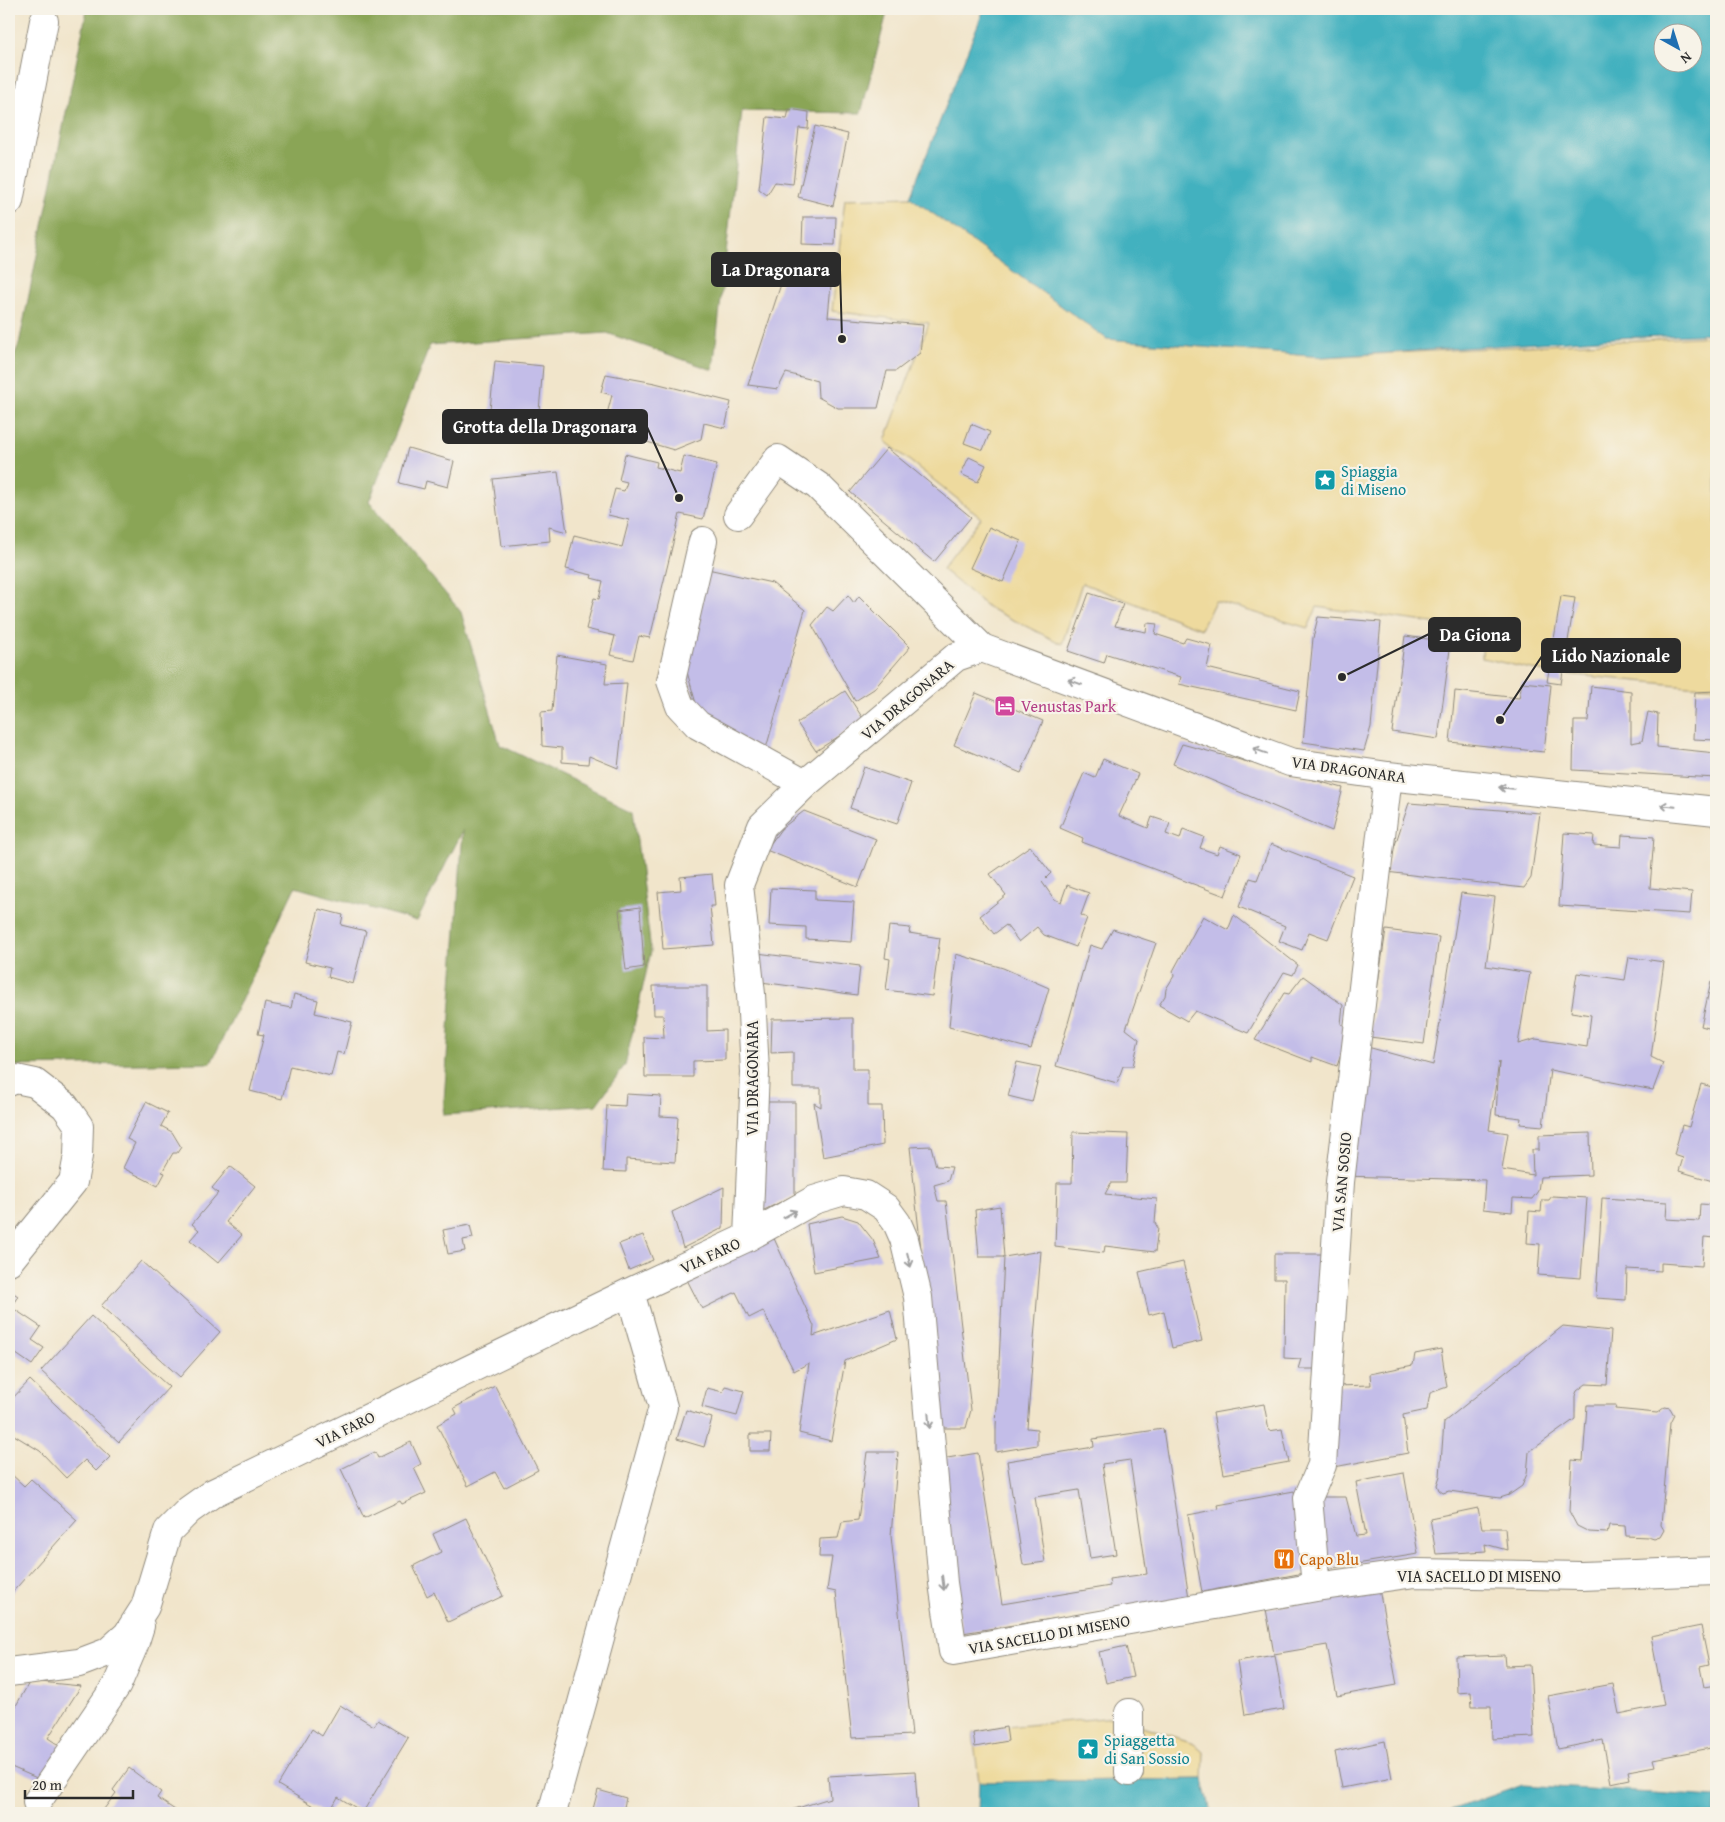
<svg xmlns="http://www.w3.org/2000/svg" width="1725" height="1822" viewBox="0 0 1725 1822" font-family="'Gentium Book Plus',serif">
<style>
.forest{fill:#8aa557;stroke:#5a6841}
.sand{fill:#eeda9e;stroke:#8c8264}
.water{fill:#42b1bf;stroke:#366e75;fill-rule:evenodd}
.building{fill:#c3bde8}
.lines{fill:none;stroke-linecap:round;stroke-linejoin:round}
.minor-casing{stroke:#8e887b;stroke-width:30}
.minor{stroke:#fff;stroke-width:28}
.oneway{stroke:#a0a0a0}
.labels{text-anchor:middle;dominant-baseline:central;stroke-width:4.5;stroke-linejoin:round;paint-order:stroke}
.culture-label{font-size:16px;fill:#0d838f;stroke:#f7f3e8;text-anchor:start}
.street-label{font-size:16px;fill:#2b2b2b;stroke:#f7f3e8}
.hotel-label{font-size:16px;fill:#b23c85;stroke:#f7f3e8;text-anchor:start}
.food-label{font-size:16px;fill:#c56008;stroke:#f7f3e8;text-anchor:start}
.leader{fill:none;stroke:#2b2b2b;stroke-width:2}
.callout-dot{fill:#2b2b2b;stroke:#f7f3e8;stroke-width:2}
.callout{fill:#2b2b2b;stroke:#2b2b2b;stroke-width:2}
.callout-label{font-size:18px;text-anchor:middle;font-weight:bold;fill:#fff}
</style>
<rect width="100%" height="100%" fill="#f7f3e8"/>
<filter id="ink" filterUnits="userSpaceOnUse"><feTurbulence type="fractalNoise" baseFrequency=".02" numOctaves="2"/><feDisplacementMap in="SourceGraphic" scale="10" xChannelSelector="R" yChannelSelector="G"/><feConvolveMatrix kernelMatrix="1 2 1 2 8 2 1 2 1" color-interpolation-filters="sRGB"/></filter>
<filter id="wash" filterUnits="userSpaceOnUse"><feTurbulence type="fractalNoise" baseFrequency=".0096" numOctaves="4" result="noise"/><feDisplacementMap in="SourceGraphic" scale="20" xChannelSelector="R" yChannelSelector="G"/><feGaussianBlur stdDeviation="1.12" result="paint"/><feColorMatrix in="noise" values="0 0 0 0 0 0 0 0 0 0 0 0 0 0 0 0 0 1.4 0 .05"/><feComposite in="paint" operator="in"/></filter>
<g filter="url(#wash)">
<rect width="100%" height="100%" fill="#f1e5cb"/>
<path class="forest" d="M87 9H888L861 113 742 111 713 370 607 333 430 345 369 502 461 612 500 745 633 809 651 951 625 1065 596 1105 443 1115 463 830 417 921 295 887 211 1063 9 1066V368L19 344Z"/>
<path class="sand" d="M910 197 1107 339 1323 357 1716 336V687L1688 686 1545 672 1482 658 1483 630 1317 607 1308 628 1215 601 1201 629 1082 583 1062 644 989 608 942 569 981 518 885 441 929 323 832 311 845 199Z
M1115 1717 1194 1743 1204 1752 1203 1779 979 1782 973 1733 1006 1727Z"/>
<path class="water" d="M984 9H1716V334L1614 338 1323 357 1107 339 910 197ZM1662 32H1692V62H1662Z
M1203 1779 1211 1813H978L979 1782Z
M1523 1785 1716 1797V1813H1442Z"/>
<g id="blocks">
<path class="building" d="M789 109 809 112 808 129 799 128 793 184 775 182 767 195 759 189 767 117 787 119Z
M815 126 848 134 833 206 798 197Z
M803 217H836L835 245 802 244Z
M800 264 821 266 820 283 831 284 828 317 923 325 920 353 896 371H887L878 408H838L818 397 817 381 786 373 778 389 748 385 782 281H797Z
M495 361 543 366 537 433 488 429Z
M606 374 655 383 731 402 725 428 704 423 701 439 674 450 603 429 612 395 601 392Z
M971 424 990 432 983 450 964 443Z
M408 448 454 461 448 487 426 481 424 489 399 483Z
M887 448 971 517 934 562 850 492Z
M625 454 657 462 656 467 680 473 684 456 717 464 703 519 680 514 650 638 639 636 633 660 610 655 615 636 586 629 594 598 599 599 603 581 591 578 592 575 566 569 574 535 622 547 629 520 608 515 615 489 624 491 627 482 619 480Z
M969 457 986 465 978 482 961 474Z
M558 472 567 532 549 527 550 541 501 546 493 479Z
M989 527 1021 541 1003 582 970 568Z
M703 568 772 583 805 610 765 752 711 723 697 707 687 672Z
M1089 593 1123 604 1115 626 1146 632 1147 623 1157 624 1155 634 1183 643 1186 638 1212 645 1207 668 1300 691 1296 710 1179 684 1181 677 1107 654 1104 663 1068 651Z
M848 595 854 603 859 596 910 647 874 689 855 701 812 625 827 607 833 611Z
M1561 596 1575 598 1561 684 1547 682Z
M1318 617 1381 622 1371 727 1364 751 1303 742 1313 638Z
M1405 636 1451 642 1438 739 1392 732Z
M557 655 607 664 605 684 627 683 618 768 589 756 588 764 562 762V748L542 746 541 712 552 711Z
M1522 682 1551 685 1544 752 1450 742 1455 691 1519 698Z
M1591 686 1631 691V743L1642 741 1648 712 1658 714 1657 747 1716 753V778L1573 770 1574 721H1588Z
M845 691 864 720 816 751 797 723Z
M1716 691V740L1693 739 1695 692Z
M976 693 1043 721 1021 773 954 745Z
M1182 744 1343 788 1332 831 1173 764Z
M1103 759 1138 774 1119 816 1148 828 1152 817 1170 823 1166 834 1180 839 1183 829 1204 837 1200 848 1217 854 1220 846 1241 854 1225 896 1082 842 1083 838 1060 828 1084 773 1095 778Z
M864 767 911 783 897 824 850 808Z
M1409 803 1540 813 1531 878 1524 888 1386 872Z
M804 811 876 839 858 887 766 850 781 829Z
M1564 833 1594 835 1593 845 1621 847 1622 835 1654 837 1650 888 1692 892 1690 914 1559 906Z
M1271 844 1353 876 1328 939 1309 932 1302 950 1279 941 1285 926 1239 907 1250 878 1257 880Z
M1030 846 1051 873 1042 882 1054 899 1061 902 1067 885 1089 893 1081 915 1087 918 1076 947 1044 935 1037 927 1019 942 1006 925 994 934 980 916 1006 895 990 874Z
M712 874 715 906H710L714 945 663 949 658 892 681 890 680 877Z
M771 888 815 890V900L854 902 851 942 806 939V927L769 925Z
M1461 893 1495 897 1486 966 1530 973 1518 1044 1536 1039 1587 1047 1591 1015 1571 1012 1577 973 1625 980 1629 957 1664 962 1651 1057 1663 1063 1653 1090 1550 1070 1543 1126 1520 1124 1521 1118 1496 1115 1499 1062 1489 1130 1508 1133 1502 1170 1533 1175 1532 1150H1539V1135L1590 1133 1591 1175 1540 1177 1538 1191 1532 1199 1513 1198 1512 1212 1483 1209 1485 1180 1342 1176 1364 1046 1433 1065Z
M640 907 644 967 626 970 619 910Z
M319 909 343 915 341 925 366 931 353 984 328 977 330 968 305 962Z
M1234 915 1298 965 1293 975 1284 972 1248 1033 1195 1011 1187 1021 1159 1005 1165 996 1166 989 1174 976 1173 971 1203 916 1228 930Z
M889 926 910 928 909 933 940 938 932 996 886 990 890 959 885 958Z
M1113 929 1156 943 1126 1029 1139 1039 1133 1066H1123L1117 1083 1056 1066 1090 945 1102 949Z
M1386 930 1439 937 1424 1044 1370 1037Z
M757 953 860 966 857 995 761 982Z
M956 954 1003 968 1049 988 1031 1049 949 1027Z
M1303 976 1343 1005 1341 1024 1350 1028 1337 1066 1312 1057V1062L1255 1040 1284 993 1289 994Z
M1711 982 1716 983V1041L1710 1039 1712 1029 1701 1026Z
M653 986H707V1031L725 1030V1060L693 1061V1077H645L644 1037 664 1038 663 1015H654Z
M294 994 318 1000 315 1013 352 1022 344 1054 337 1052 331 1076 290 1066 282 1099 250 1091 264 1035 258 1034 265 1003 291 1008Z
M853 1018V1069H868V1106H882L883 1145 823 1157 814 1103 821 1107V1088H793V1052L771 1053 772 1019Z
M1017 1062 1041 1067 1032 1102 1008 1096Z
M1701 1084 1716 1088V1182L1679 1171 1683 1158 1674 1155 1682 1125 1689 1127Z
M626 1094 661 1096 660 1116 678 1117 675 1162 626 1159V1172L603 1171 607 1105 625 1106Z
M146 1102 168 1113 161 1126 172 1132 181 1147 177 1153H173L162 1172 165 1173 158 1186 123 1168 135 1143 127 1139Z
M759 1102H795V1195L758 1213Z
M1073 1132 1128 1134 1126 1183H1111L1105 1194 1157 1199 1155 1223 1158 1228 1155 1252 1105 1246 1104 1253 1055 1247 1057 1183H1072Z
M931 1146 936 1166 952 1167 948 1181 934 1185 938 1201H946L971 1410 966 1428H940L910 1147Z
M230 1166 255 1186 226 1222 242 1235 218 1263 190 1240 199 1230 192 1224 218 1193 212 1188Z
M724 1187 723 1228 683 1248 672 1212Z
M1552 1196 1587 1198 1581 1278 1538 1275 1540 1244 1527 1243 1529 1211 1541 1212 1542 1200H1549Z
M1602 1198 1667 1202 1666 1219 1699 1221 1700 1204 1716 1205V1238L1704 1237 1702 1266 1661 1263V1271L1627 1269 1626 1300 1596 1298Z
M1000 1206 1004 1257H979L975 1210Z
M842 1216 858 1221 873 1240 881 1259 814 1272 807 1224Z
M470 1225 473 1238 463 1240 465 1251 448 1254 443 1230Z
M772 1234 814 1326 813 1336 890 1310 897 1339 845 1361 831 1441 799 1433 809 1363 794 1371 763 1311 749 1318 736 1292 702 1309 684 1274Z
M643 1235 653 1260 629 1270 619 1244Z
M1041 1251 1027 1428 1037 1429V1445L996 1452V1427L1004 1257Z
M1274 1254H1325V1369H1298L1301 1359 1284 1358 1285 1279H1274Z
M141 1261 220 1332 180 1377 101 1306Z
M1183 1262 1202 1341 1172 1348 1164 1311 1149 1315 1139 1272Z
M9 1290 18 1296 11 1307 41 1327 32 1340 44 1348 32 1365 9 1349Z
M91 1316 169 1387 119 1442 41 1371Z
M1563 1326 1611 1331 1607 1385 1586 1384 1577 1391 1575 1396V1419L1529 1452 1527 1474 1522 1486 1509 1495 1500 1498 1449 1491 1443 1493 1439 1490 1437 1485 1440 1476 1444 1422Z
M1441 1349 1447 1387 1430 1393 1427 1410 1403 1415 1408 1453 1329 1468 1335 1386 1371 1385 1370 1374 1413 1365 1415 1354Z
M30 1380 110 1457 96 1471 85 1460 66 1478 40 1451 14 1435 9 1430V1402Z
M495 1386 538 1470 504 1488 495 1472 468 1486 437 1425 457 1414 454 1408Z
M725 1386 744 1391 737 1416 702 1407 707 1388 723 1392Z
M1264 1404 1269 1431 1282 1429 1289 1462 1224 1474 1213 1413Z
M1587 1405H1616L1615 1409 1657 1413 1665 1407 1670 1408 1674 1415 1670 1423 1661 1525 1664 1530 1660 1537 1654 1539 1648 1537 1626 1536 1625 1526 1609 1525 1607 1533 1589 1532 1577 1526 1569 1511 1572 1460 1583 1461Z
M686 1410 712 1418 704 1447 677 1439Z
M1163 1429 1189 1598 962 1633 935 1460 978 1453 1002 1604 1110 1586 1109 1579 1147 1574 1130 1460 1102 1464 1116 1554 1090 1558 1079 1490 1035 1497 1045 1562 1023 1565 1007 1461 1094 1447 1093 1439Z
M750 1434H771L770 1451H750Z
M411 1442 421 1464 414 1468 426 1493 402 1504 400 1501 364 1518 341 1469 375 1452 378 1458Z
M867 1452H898L891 1536 912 1735 852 1738 836 1592 827 1590 832 1557H819L820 1539 838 1538 842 1522 858 1520Z
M9 1472 24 1486 31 1479 77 1520 9 1596Z
M1404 1473 1418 1554 1320 1570 1313 1497H1346L1356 1536 1366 1535 1356 1482Z
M1294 1491 1309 1572 1202 1592 1188 1515 1219 1509 1218 1505Z
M1478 1508 1482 1528H1505L1507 1550 1485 1544 1486 1551 1436 1554 1430 1518Z
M466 1518 503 1596 448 1622 434 1592 427 1596 413 1566 441 1552 433 1534Z
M1379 1588 1397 1685 1337 1696 1327 1645 1274 1654 1266 1609Z
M1701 1626 1709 1665 1700 1667 1704 1687 1716 1685V1723L1711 1725 1716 1747 1653 1759 1655 1766 1628 1771 1630 1779 1611 1783 1603 1740 1558 1749 1548 1696 1613 1684 1619 1714 1664 1705 1651 1636Z
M1126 1646 1133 1677 1106 1683 1099 1652Z
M1275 1655 1284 1709 1245 1715 1237 1661Z
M1504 1655 1505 1666 1530 1665 1534 1737 1492 1739 1491 1706H1472L1471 1692 1457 1693 1456 1657Z
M30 1681 81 1686 48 1738 63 1748 39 1779 9 1766V1718Z
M340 1705 374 1726 378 1720 408 1738 363 1812 338 1797 329 1813H325L278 1785 312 1729 322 1736Z
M1006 1727 1008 1741 975 1747 973 1733Z
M1385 1741 1392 1778 1342 1788 1335 1752Z
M129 1768 161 1792 157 1798 175 1810 172 1813H101L116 1793 113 1790Z
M915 1771 918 1813H788V1811L830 1798 828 1776Z
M598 1790 626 1798 624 1807 647 1813H592Z"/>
</g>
</g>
<g filter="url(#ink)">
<use href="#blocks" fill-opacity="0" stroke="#8e887b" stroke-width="1"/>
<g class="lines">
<g class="minor-casing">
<path id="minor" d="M9 201 44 21
M738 515 778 459 818 486 982 648
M703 541 671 681 680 706 698 725 805 784
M9 1082 16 1079 35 1083 65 1106 79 1126 78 1156 73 1182 9 1261
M748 1237 755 1072 751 994 739 885 762 826 805 784 956 657 982 648 1290 762 1388 776 1716 811
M1316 1587 1308 1498 1322 1465 1340 1182 1388 776
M9 1672 79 1663 108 1652 127 1635 145 1607 168 1531 189 1510 213 1493 630 1292 748 1237 814 1200 844 1191 866 1195 886 1208 897 1223 904 1239 918 1297 943 1583 953 1651 1316 1587 1415 1573 1581 1576 1716 1571
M1129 1713V1772
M37 1802 117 1685 134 1645 140 1626
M552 1813 663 1407 630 1292"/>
</g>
<use href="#minor" class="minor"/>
</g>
<defs><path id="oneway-shaft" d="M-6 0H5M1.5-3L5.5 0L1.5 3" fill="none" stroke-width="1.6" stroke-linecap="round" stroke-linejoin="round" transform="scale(1.25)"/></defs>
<g class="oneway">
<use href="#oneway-shaft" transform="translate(1075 682) rotate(-160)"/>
<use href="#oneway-shaft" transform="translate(1260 751) rotate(-160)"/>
<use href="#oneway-shaft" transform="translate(1506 788) rotate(-174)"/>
<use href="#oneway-shaft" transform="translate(1668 806) rotate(-174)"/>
<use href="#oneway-shaft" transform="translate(790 1214) rotate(-29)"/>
<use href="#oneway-shaft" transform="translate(909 1260) rotate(76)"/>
<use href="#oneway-shaft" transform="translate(929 1421) rotate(85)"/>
<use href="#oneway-shaft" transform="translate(943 1583) rotate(83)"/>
</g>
</g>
<defs>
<g id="sight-square" transform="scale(1.125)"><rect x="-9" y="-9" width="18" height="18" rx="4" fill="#0f9aa8" stroke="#f7f3e8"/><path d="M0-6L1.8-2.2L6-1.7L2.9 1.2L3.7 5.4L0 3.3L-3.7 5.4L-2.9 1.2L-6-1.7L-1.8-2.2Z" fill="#fff"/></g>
<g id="hotel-square" transform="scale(1.125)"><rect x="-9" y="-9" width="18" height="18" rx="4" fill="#d1479c" stroke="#f7f3e8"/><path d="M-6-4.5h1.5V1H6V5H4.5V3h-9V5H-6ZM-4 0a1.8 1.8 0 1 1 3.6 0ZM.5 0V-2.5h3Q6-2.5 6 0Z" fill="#fff"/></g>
<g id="restaurant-square" transform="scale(1.125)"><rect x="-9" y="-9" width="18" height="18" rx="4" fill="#e8710a" stroke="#f7f3e8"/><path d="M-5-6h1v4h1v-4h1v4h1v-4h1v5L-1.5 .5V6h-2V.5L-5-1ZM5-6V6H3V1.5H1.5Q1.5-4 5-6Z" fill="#fff"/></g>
</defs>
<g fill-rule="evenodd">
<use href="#sight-square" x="1325" y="480"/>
<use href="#hotel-square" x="1005" y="706"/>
<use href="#restaurant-square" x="1284" y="1559"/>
<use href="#sight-square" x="1088" y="1749"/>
</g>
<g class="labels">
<g class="culture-label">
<text x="1341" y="471">Spiaggia<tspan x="1341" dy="18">di Miseno</tspan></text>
<text x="1104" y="1740">Spiaggetta<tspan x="1104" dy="18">di San Sossio</tspan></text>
</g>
<g class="street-label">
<text transform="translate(907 699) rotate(-40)">VIA DRAGONARA</text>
<text transform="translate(1349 769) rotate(8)">VIA DRAGONARA</text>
<text transform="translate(752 1078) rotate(-90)">VIA DRAGONARA</text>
<text transform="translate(1341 1182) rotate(-85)">VIA SAN SOSIO</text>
<text transform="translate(710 1255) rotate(-25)">VIA FARO</text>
<text transform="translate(345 1429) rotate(-26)">VIA FARO</text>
<text x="1479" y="1576">VIA SACELLO DI MISENO</text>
<text transform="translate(1049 1634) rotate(-10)">VIA SACELLO DI MISENO</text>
</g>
<g class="hotel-label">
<text x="1021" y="706">Venustas Park</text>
</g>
<g class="food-label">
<text x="1300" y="1559">Capo Blu</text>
</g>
</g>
<path class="leader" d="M842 339L840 270M679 498L647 427M1342 677L1429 634M1500 720L1542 656"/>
<g class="callout-dot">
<circle cx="842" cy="339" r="5"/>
<circle cx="679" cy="498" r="5"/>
<circle cx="1342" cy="677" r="5"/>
<circle cx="1500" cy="720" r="5"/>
</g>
<g class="callout">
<rect x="712" y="253" width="128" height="33" rx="5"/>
<rect x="443" y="410" width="204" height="33" rx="5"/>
<rect x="1429" y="618" width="91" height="33" rx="5"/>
<rect x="1542" y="639" width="138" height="33" rx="5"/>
</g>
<g class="callout-label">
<text x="776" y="276">La Dragonara</text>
<text x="545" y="433">Grotta della Dragonara</text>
<text x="1475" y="641">Da Giona</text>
<text x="1611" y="662">Lido Nazionale</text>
</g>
<rect width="1725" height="1822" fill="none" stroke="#f7f3e8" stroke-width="30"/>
<g transform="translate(1678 48) rotate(141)"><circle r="24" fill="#f7f3e8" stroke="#a5a39c"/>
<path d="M0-4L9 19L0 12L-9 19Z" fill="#1f6fb2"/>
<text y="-8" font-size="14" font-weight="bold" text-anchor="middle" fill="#2b2b2b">N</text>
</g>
<path d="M25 1790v8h108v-8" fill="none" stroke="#2b2b2b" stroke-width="2.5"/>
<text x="32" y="1790" font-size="15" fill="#2b2b2b" stroke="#f7f3e8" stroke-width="4" paint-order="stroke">20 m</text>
</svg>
